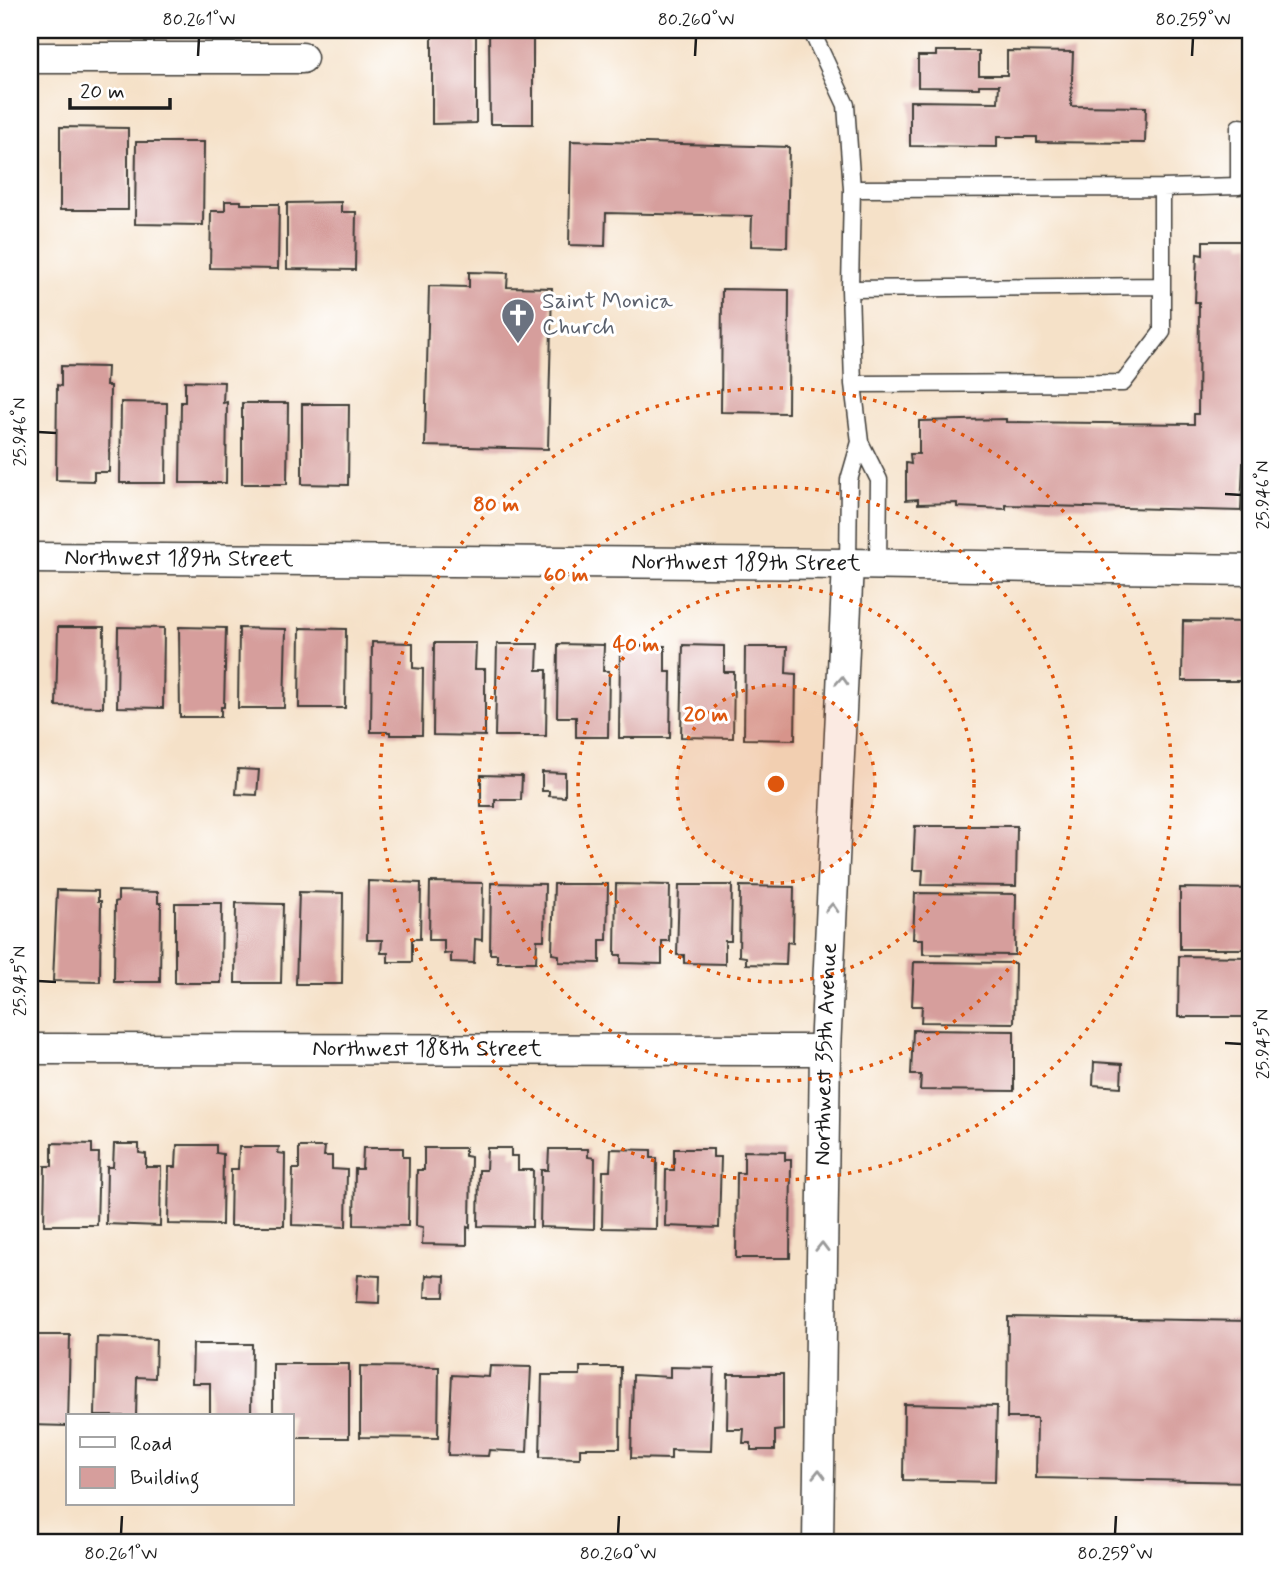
<svg xmlns="http://www.w3.org/2000/svg" width="1281" height="1572" viewBox="0 0 1281 1572" font-family="Mynerve,sans-serif">
<style>
.building{fill:#d69e9c}
.lines{fill:none;stroke-linecap:round;stroke-linejoin:round}
.service-casing{stroke:#3d3a36;stroke-width:19}
.minor-casing{stroke:#3d3a36;stroke-width:33}
.service{stroke:#fff;stroke-width:16}
.minor{stroke:#fff;stroke-width:30}
.oneway{stroke:#999}
.ticks{fill:none;stroke:#1c1c1c;stroke-width:2.5}
.ring{fill:none;stroke:#de560d;stroke-width:3.5;stroke-dasharray:3.5 7}
.labels{text-anchor:middle;dominant-baseline:central;stroke-width:6;stroke-linejoin:round;paint-order:stroke}
.worship-label{font-size:23px;fill:#5b616d;stroke:#fff;text-anchor:start}
.street-label{font-size:23px;fill:#1c1c1c;stroke:#fff}
.centre{fill:#de560d;stroke:#fff;stroke-width:3.5}
.ring-label{font-size:21px;text-anchor:middle;font-weight:bold;fill:#de560d;stroke:#fff;stroke-width:6;stroke-linejoin:round;paint-order:stroke}
.neatline{fill:none;stroke:#1c1c1c;stroke-width:2.5}
.ticks-label{font-size:18px;text-anchor:middle;fill:#1c1c1c}
</style>
<rect width="100%" height="100%" fill="#fff"/>
<filter id="ink" filterUnits="userSpaceOnUse"><feTurbulence type="fractalNoise" baseFrequency=".0143" numOctaves="2"/><feDisplacementMap in="SourceGraphic" scale="14" xChannelSelector="R" yChannelSelector="G"/><feConvolveMatrix kernelMatrix="1 2 1 2 8 2 1 2 1" color-interpolation-filters="sRGB"/></filter>
<filter id="wash" filterUnits="userSpaceOnUse"><feTurbulence type="fractalNoise" baseFrequency=".00686" numOctaves="4" result="noise"/><feDisplacementMap in="SourceGraphic" scale="28" xChannelSelector="R" yChannelSelector="G"/><feGaussianBlur stdDeviation="1.57" result="paint"/><feColorMatrix in="noise" values="0 0 0 0 0 0 0 0 0 0 0 0 0 0 0 0 0 1.4 0 .05"/><feComposite in="paint" operator="in"/></filter>
<g filter="url(#wash)">
<rect width="100%" height="100%" fill="#f5e1c8"/>
<g id="blocks">
<path class="building" d="M432 30H476V123L432 124Z
M489 30H533V124H490Z
M936 51H979V75H1007V51L1073 52 1071 106 1146 107 1145 143 1037 142V137H997V147L910 146V101L998 102 999 85H979V88L918 87V56H936Z
M60 127 128 128V210H60Z
M571 141 789 147 787 247 751 246 752 216 606 213 605 246 569 245Z
M136 142H204L203 225 135 224Z
M225 201H241V204H279L278 269 210 268 211 211H225Z
M341 202V212H356L355 270 287 269V203Z
M1203 241H1241L1242 245 1251 244V463H1243L1241 511 1006 505V509L957 507V503L918 504V499L906 500V463L911 464 910 454H919V421L1006 419V422L1194 424V414H1198L1199 302H1195L1197 254 1203 255Z
M469 272 508 273 507 287 552 288 548 449 425 446 429 286 469 287Z
M722 289 789 290 788 413 721 412Z
M61 366 107 367 106 386H110L109 472H94V481L56 480 57 385 61 386Z
M185 381 224 382 223 403 227 402 226 483H180L181 402H185Z
M121 402 167 403 166 483H120Z
M242 403H288L287 484H242Z
M302 404H349L348 485 302 484Z
M1183 621 1251 622V681H1182Z
M58 627H104L103 707 56 706Z
M118 627 164 628 163 708 117 707Z
M179 627 226 628 224 707H221V717H180Z
M239 628 286 629 284 708H238Z
M300 628 346 629 345 708H299Z
M372 642 413 643V668L423 669 422 735H390V732H371Z
M434 643H476L475 669H485V736L433 735Z
M497 644H538L537 670H547L546 736H495Z
M558 644 604 645 603 671H609L608 737H576V717H557Z
M683 645 724 646V672H734L733 738 681 737Z
M620 646H665V672H671L670 738H619Z
M745 647H787L786 673 796 674 795 740 744 739Z
M238 769 259 770 257 795 236 794Z
M542 772 565 773V797L549 796V791H542Z
M481 775 522 776 521 800H495V807H481Z
M915 826H1017L1016 886 922 885 923 870H913Z
M368 881 421 883 420 939H412V962H388V953H381L382 940H367Z
M430 882 483 883 482 940 475 939 474 963 451 962V953L444 954V940H429Z
M491 883 545 884 544 940H537L536 962H497V954H490Z
M554 884H608L607 940H600V963L559 962V955L552 954Z
M616 884 670 885 669 941H662V964L621 963V955H615Z
M679 885H732L731 941H725V964L684 963V955H677Z
M740 886 794 887 793 943 787 942 786 965 746 964V957L739 956Z
M1180 888 1251 889V949H1180Z
M57 890 98 891V901H101L100 982 53 981Z
M118 891 158 892V903H161L160 982H114L115 902 118 901Z
M299 892 343 893 342 984H296Z
M915 893 1016 894 1015 955 923 954V939H913Z
M175 903H222L221 983H175Z
M236 903 283 904 281 983H235Z
M1179 956 1251 957V1017H1178Z
M914 962 1015 963 1014 1023 921 1022 922 1006H912Z
M913 1030 1014 1031V1091L920 1090 921 1075H911Z
M1094 1062 1122 1064 1121 1087 1093 1085Z
M52 1143 92 1144V1153H99L97 1225H44L45 1166H52Z
M114 1144H139V1153L146 1154V1167H161L160 1226 106 1224 107 1167H113Z
M177 1145H216V1153L223 1154 222 1225 168 1224 169 1167H176Z
M239 1147H279L278 1153 285 1154 284 1226H230L231 1169H238Z
M299 1147H325L324 1156H332V1169L347 1170 346 1227 292 1225 293 1169H299Z
M363 1148H403V1157H409L408 1226 354 1225 355 1169H362Z
M424 1148H465V1156L471 1157 470 1228 467 1227V1245L422 1244 423 1227 416 1226 417 1170H424Z
M487 1148H511V1156H518V1170H533L532 1227 478 1226 479 1170H486Z
M549 1149H588V1157L595 1158 594 1229 540 1227 541 1170H548Z
M611 1149 651 1150V1158H657L656 1229 602 1228 603 1171H610Z
M674 1149H713V1157H721L719 1228 665 1226 666 1170H674Z
M744 1151 785 1152V1160H791L790 1258H736L737 1173H744Z
M30 1174H37L35 1232H32V1250H30Z
M358 1275 380 1276 379 1303 356 1302Z
M426 1275 445 1276 444 1297H425Z
M1008 1317 1251 1321V1482L1036 1478 1037 1418H1007Z
M30 1335H70L68 1426 30 1425Z
M97 1337 156 1339 155 1378 137 1377 136 1416H95Z
M193 1344H252L251 1416H210V1383H192Z
M273 1364H349V1438H292V1416H273Z
M360 1366 439 1367 438 1438 360 1437Z
M490 1366 531 1367 527 1452 489 1450 488 1456 448 1455 452 1375 489 1377Z
M580 1367H621L620 1448H580V1458L540 1457 542 1375H580Z
M670 1367 714 1368 711 1451 671 1450V1459L631 1458 633 1375 670 1377Z
M728 1374H783V1430L775 1431V1450H751V1443H743L744 1429H727Z
M904 1404 997 1406 995 1482 903 1480Z"/>
</g>
</g>
<g filter="url(#ink)">
<use href="#blocks" fill-opacity="0" stroke="#3d3a36" stroke-width="2"/>
<g class="lines">
<g class="service-casing">
<path id="service" d="M811 30 846 105 852 189 850 289 853 384 860 442 879 480 878 565
M852 189 1162 188 1239 186V127L1251 128
M850 289 1162 286
M853 384 1123 383 1162 332V188
M848 564 849 480 860 442"/>
</g>
<g class="minor-casing">
<g id="minor">
<path d="M30 58H302"/>
<path id="s1" d="M30 558 848 564 1251 570"/>
<path id="s2" d="M30 1049 825 1050"/>
<path id="s3" d="M818 1542 825 1050 848 564"/>
</g>
</g>
<use href="#service" class="service"/>
<use href="#minor" class="minor"/>
</g>
<defs><path id="oneway-chevron" d="M-2-3.5L2.5 0L-2 3.5" fill="none" stroke-width="1.6" stroke-linecap="round" stroke-linejoin="round" transform="scale(1.75)"/></defs>
<g class="oneway">
<use href="#oneway-chevron" transform="translate(842 681) rotate(-87)"/>
<use href="#oneway-chevron" transform="translate(832 908) rotate(-87)"/>
<use href="#oneway-chevron" transform="translate(822 1247) rotate(-89)"/>
<use href="#oneway-chevron" transform="translate(819 1474) rotate(-89)"/>
</g>
</g>
<path class="ticks" d="M198 56 199 38M695 56 696 38M1192 56 1193 38M38 432 56 433M1225 494 1242 495M38 981 56 982M1225 1043 1242 1044M121 1534 122 1516M618 1534 619 1516M1115 1534 1116 1516"/>
<circle cx="776" cy="784" r="99" fill="#de560d" fill-opacity=".12"/>
<g class="ring">
<circle cx="776" cy="784" r="99"/>
<circle cx="776" cy="784" r="198"/>
<circle cx="776" cy="784" r="297"/>
<circle cx="776" cy="784" r="396"/>
</g>
<defs>
<g id="church-pin" transform="scale(1.75)"><path d="M0 17L-7.5 6A9.5 9.5 0 1 1 7.5 6Z" fill="#6b7280" stroke="#fff"/><path d="M-1.2-6h2.4v3.5h3.3v2.4h-3.3V6h-2.4V-.1h-3.3v-2.4h3.3Z" fill="#fff"/></g>
</defs>
<g fill-rule="evenodd">
<use href="#church-pin" x="518" y="315"/>
</g>
<g class="labels">
<g class="worship-label">
<text x="542" y="302">Saint Monica<tspan x="542" dy="26">Church</tspan></text>
</g>
<g class="street-label">
<text stroke="none"><textPath href="#s1" startOffset="149">Northwest 189th Street</textPath></text>
<text stroke="none"><textPath href="#s1" startOffset="716">Northwest 189th Street</textPath></text>
<text stroke="none"><textPath href="#s2" startOffset="397">Northwest 188th Street</textPath></text>
<text stroke="none"><textPath href="#s3" startOffset="488">Northwest 35th Avenue</textPath></text>
</g>
</g>
<circle cx="776" cy="784" r="10" class="centre"/>
<g class="ring-label">
<text x="496" y="511">80 m</text>
<text x="566" y="581">60 m</text>
<text x="636" y="651">40 m</text>
<text x="706" y="721">20 m</text>
</g>
<rect width="1281" height="1572" fill="none" stroke="#fff" stroke-width="77"/>
<rect x="66" y="1414" width="228" height="91" fill="#ffffff" stroke="#a4a4a4" stroke-width="2"/>
<rect x="80" y="1437" width="35" height="10" fill="#ffffff" stroke="#a4a4a4" stroke-width="2"/>
<text x="130" y="1450" font-size="21" fill="#1c1c1c">Road</text>
<rect x="80" y="1467" width="35" height="21" fill="#d69e9c" stroke="#a4a4a4" stroke-width="2"/>
<text x="130" y="1484" font-size="21" fill="#1c1c1c">Building</text>
<path d="M70 98v10h100v-10" fill="none" stroke="#1c1c1c" stroke-width="3.5"/>
<text x="80" y="98" font-size="21" fill="#1c1c1c" stroke="#ffffff" stroke-width="5" paint-order="stroke">20 m</text>
<rect x="38" y="38" width="1204" height="1496" class="neatline"/>
<g class="ticks-label">
<text x="199" y="25">80.261°W</text>
<text x="696" y="25">80.260°W</text>
<text x="1193" y="25">80.259°W</text>
<text transform="translate(19 432) rotate(-90)" y="6">25.946°N</text>
<text transform="translate(1262 495) rotate(-90)" y="6">25.946°N</text>
<text transform="translate(19 981) rotate(-90)" y="6">25.945°N</text>
<text transform="translate(1262 1044) rotate(-90)" y="6">25.945°N</text>
<text x="121" y="1559">80.261°W</text>
<text x="618" y="1559">80.260°W</text>
<text x="1115" y="1559">80.259°W</text>
</g>
</svg>
